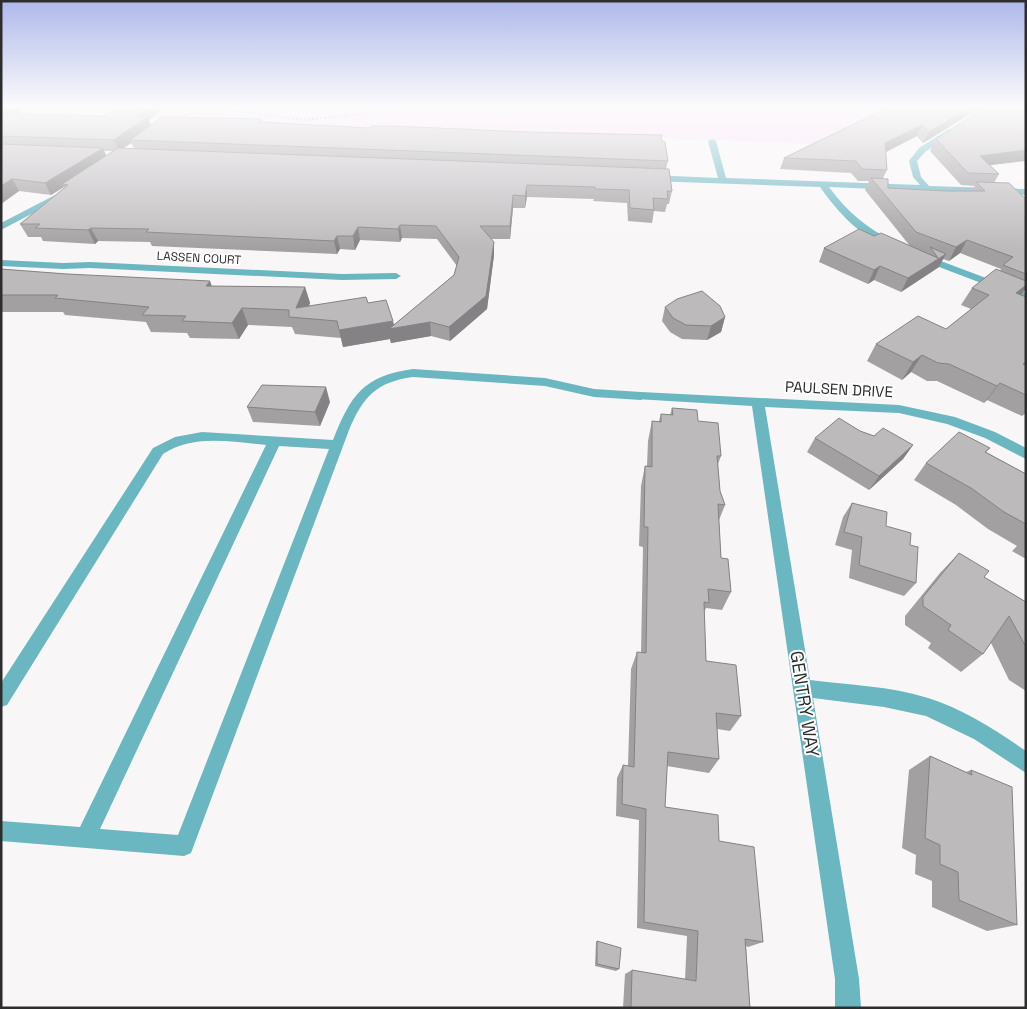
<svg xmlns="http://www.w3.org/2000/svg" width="1027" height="1009" viewBox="0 0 1027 1009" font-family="'Space Grotesk',sans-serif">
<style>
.green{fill:#fddbf7}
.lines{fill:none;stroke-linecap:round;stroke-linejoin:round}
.path{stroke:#949293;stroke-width:2;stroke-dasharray:2 2;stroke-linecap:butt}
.lane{fill:#6ab6c1;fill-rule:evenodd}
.street{fill:#6ab6c1;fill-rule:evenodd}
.wall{fill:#a3a0a2;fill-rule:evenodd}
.shaded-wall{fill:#848284}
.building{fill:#bdbabc;stroke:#848284}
.labels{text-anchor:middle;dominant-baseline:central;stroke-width:4;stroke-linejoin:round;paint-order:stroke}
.far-street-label{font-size:12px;fill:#2e2d2e;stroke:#fff}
.street-label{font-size:15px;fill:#2e2d2e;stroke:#fff}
.near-street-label{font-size:18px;fill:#2e2d2e;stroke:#fff}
</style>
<rect width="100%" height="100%" fill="#f9f6f8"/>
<path class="green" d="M167 108H882L816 144 153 119Z"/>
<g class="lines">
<path class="path" d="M189 108 195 110H230L303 120 422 108
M176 118 196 111"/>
<path class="lane" d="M413 369 545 378 594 389 641 392 647 396 641 400 594 397 545 386 413 377C376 382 363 397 349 430L191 853 184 856 1 841V821L80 827 266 445C231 442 194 434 163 454L7 705 1 707V683L153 448 175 437 202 432 333 440C351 395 363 376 413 369ZM279 446 329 449 178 835 100 829Z"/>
<path class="street" d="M949 129 956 131 925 152 917 161 921 177 929 186 1026 189V195L829 187C847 212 868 229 895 242L897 244 892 247C861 239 838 212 820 187L650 181 646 178 650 175 718 178 708 141 712 139 716 141 726 178 920 185 913 177 909 161 919 148Z
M55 195 59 198 58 200 1 230V223Z
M922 254 1026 293V300L918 259 917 257Z
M1 260 63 263 90 262 342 274 396 273 401 276 396 279 342 280 90 268 63 269 1 266Z
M641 392 899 405 955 417 995 432 1026 448V459L985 438 947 424 899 413 765 407 810 680C849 685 890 686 928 698 962 708 997 731 1026 751V773L974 739 926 716 884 707 813 698 859 979 861 1008H835V979L752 406 636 399 635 396Z"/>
</g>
<path class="wall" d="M1 108 21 114 104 116 116 108H159L160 111 149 120 151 125 262 119 263 122 369 128 662 140 668 161 666 169 672 191 669 204H667L665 212 654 211 652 223 628 221 627 203 593 201 594 199 527 197 525 208H513L510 239H492L494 255 487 309 450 341 431 336 391 343 390 339 343 347 341 338 295 334 292 327 248 325 239 339 190 338 187 333 151 332 146 322 65 315 63 312H1V269L212 286 305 287 310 303 309 306 368 303 394 325 454 275 457 266 437 239 402 238 400 242 360 240 355 250 340 249 337 254 152 246 150 242 98 241 95 244 43 241 41 237H28L20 224 64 188V187L51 195 19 191 1 204ZM131 143 134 148H124ZM104 151H113L106 156Z
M884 108H980L923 143 917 136 886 152 887 170 883 178 888 188 947 191H971L975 186 961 185 930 151 936 139 1026 108V162L1024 161 990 165 999 174 994 183 1026 199V291H1024L1021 295 1026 297V413L1022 416 987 400 984 403 937 381H927L911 372 902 380 867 361 876 344 946 329 971 309 961 305 972 288 1000 271 1001 269 960 253 949 261 943 259 939 267 901 292 874 280 868 284 819 262 824 248 874 236 910 246 865 190 869 181H858L851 173 780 169 784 158 883 110Z
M665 307 725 317 721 332 707 340 682 339 670 332 662 321Z
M330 402 320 426 253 422 247 407Z
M672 408 698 421 721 456 718 464 720 491 725 505 719 520 721 558 731 592 722 610 706 608 704 613 706 661 741 716 730 731 717 729 719 759 709 773 667 766 665 807 719 841 763 942 748 947 746 946 750 1008H623L625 974 632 970 685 980 687 936 637 928 639 820 616 816 617 778 623 765 628 766 631 669 637 652 641 653 643 547 639 546 641 486 645 466H647L648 441 652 421H659L661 414 670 415Z
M860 431 874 436 913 445 903 459 869 490 807 452 815 438Z
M990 448 986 452 1026 474V559L1012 551 1017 546 988 529 956 505 914 480 926 463Z
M852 503 886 526 910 545 916 583 904 596 849 578 852 550 835 545 843 517Z
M959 553 984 577 1026 602V691L1009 680 991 643 983 654 961 672 928 648 931 643 905 625V616L940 573Z
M930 756 966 772 971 770 1017 925 987 931 932 907V881L915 874 916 855 902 848 909 770Z
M597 941 619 969 616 971 595 966 596 942Z"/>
<path class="shaded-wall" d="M6 108H18L21 114 1 122V111Z
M146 108H159L160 111 149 120 152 128 130 140 131 143 119 151 114 140 136 116Z
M968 108H980L923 143 929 132Z
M922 125 917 136 880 155 885 143Z
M103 148 108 160 62 184 64 187 51 195 45 183Z
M1026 150V159L1024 161 974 167 980 156Z
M12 179 19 191 1 204V186Z
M527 185V197L525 208V196Z
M513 195V208L510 239V226Z
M400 225 402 238 400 242 398 229Z
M358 227 360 240 355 250 353 236Z
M91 228 98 241 95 244 88 230Z
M337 236 340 249 337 254 334 241Z
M967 240 960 253 949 261 956 247Z
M494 242V255L487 309 450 341 449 327Z
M946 254 939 267 901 292 908 278Z
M880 266 874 280 868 284 874 270Z
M210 281 216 298 206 286Z
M1026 285V288L1018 299 1016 293Z
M305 287 310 303 303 318 296 308Z
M242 308 248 325 239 339 232 323Z
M725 317 721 332 707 340 711 326Z
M393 321 395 328 430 322 431 336 391 343 390 339 343 347 339 330Z
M922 355 911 372 902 380 913 362Z
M1000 383 987 400 984 403 997 386Z
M326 387 330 402 320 426 315 412Z
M913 445 903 459 869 490 879 476Z"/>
<path class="building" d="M116 108H146L136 116 147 117 114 140 1 136V113L104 116Z
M887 108H968L929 132 922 125 885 143 887 170 862 169 856 161 784 158Z
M984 108H1026V150L980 156 999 174 968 173 936 139Z
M162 117 262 119 259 122 369 128 371 126H392L528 132 662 135 661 140 665 142 668 161 130 140Z
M1 144 103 148 45 183 12 179 1 186Z
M118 148 669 169 672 191H667L668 199 653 198 654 210 630 208 629 190 595 189V187L527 185 525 196 513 195 510 226H480L494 242 486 296 449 327 430 322 389 329 454 275 459 257 436 226 400 225 398 229 358 227 353 236H337L334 241 146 232 149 229 91 228 88 230 35 228 40 224H20L68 185 62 184Z
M871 178 888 179V188L947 191H985L976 182 1009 183 1026 199V274L1003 265 1013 257 967 240 956 247 916 232Z
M859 229 874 236 881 233 938 258 930 247 946 254 908 278 880 266 874 270 824 248Z
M1 269 67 274 210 281 206 286 305 287 296 308 366 297 368 303 386 300 393 321 339 330 337 321 289 317V310L242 308 232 323 182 321 186 316 142 315 149 307 55 298 58 295H1Z
M996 269 1026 281V285L1016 293 1026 297V362L1023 364 1026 365V395L1000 383 997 386 949 364 938 363 922 355 913 362 876 344 918 316 946 329 989 295 972 288Z
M702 291 720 306 725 317 711 326 686 325 673 318 665 307 677 299Z
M262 385 326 387 315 412 247 407Z
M672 408 697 410 698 421 718 423 721 456H717L720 491 725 505 718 504 721 558 728 559 731 592 708 589 709 603 704 602 706 661 736 665 741 716 716 713 719 759 668 752 665 807 718 815 719 841 754 847 763 942 745 939 750 1008H631L632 970 696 981 698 931 644 922 646 809 622 804 623 765 634 767 637 652 646 653 648 527H644L645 466 652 467V421L661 422V414L673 415Z
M839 418 860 431 874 436 883 428 913 445 879 476 815 438Z
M959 432 990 448 985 452 1026 474V524L1004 512 971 488 926 463Z
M852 503 887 512 886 526 911 533 910 545 918 547 916 583 859 565 862 537 844 532Z
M959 553 989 571 984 577 1026 602V647L1009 616 983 654 948 630 951 625 923 606V597Z
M930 756 972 775 971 770 1012 787 1017 925 959 900 958 872 940 864V845L925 838Z
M597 941 621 948 619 969 597 964Z"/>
<linearGradient id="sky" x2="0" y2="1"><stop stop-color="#aeb8ea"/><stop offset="0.43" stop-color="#fcfbfc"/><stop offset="1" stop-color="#fcfbfc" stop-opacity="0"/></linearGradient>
<rect width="1027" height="249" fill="url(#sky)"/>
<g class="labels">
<g class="far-street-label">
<text transform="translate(199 258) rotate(3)">LASSEN COURT</text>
</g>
<g class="street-label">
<text transform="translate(839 389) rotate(3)">PAULSEN DRIVE</text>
</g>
<g class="near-street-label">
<text transform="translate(805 704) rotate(81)">GENTRY WAY</text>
</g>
</g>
<rect width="1027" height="1009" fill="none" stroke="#2e2d2e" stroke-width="5"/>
</svg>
